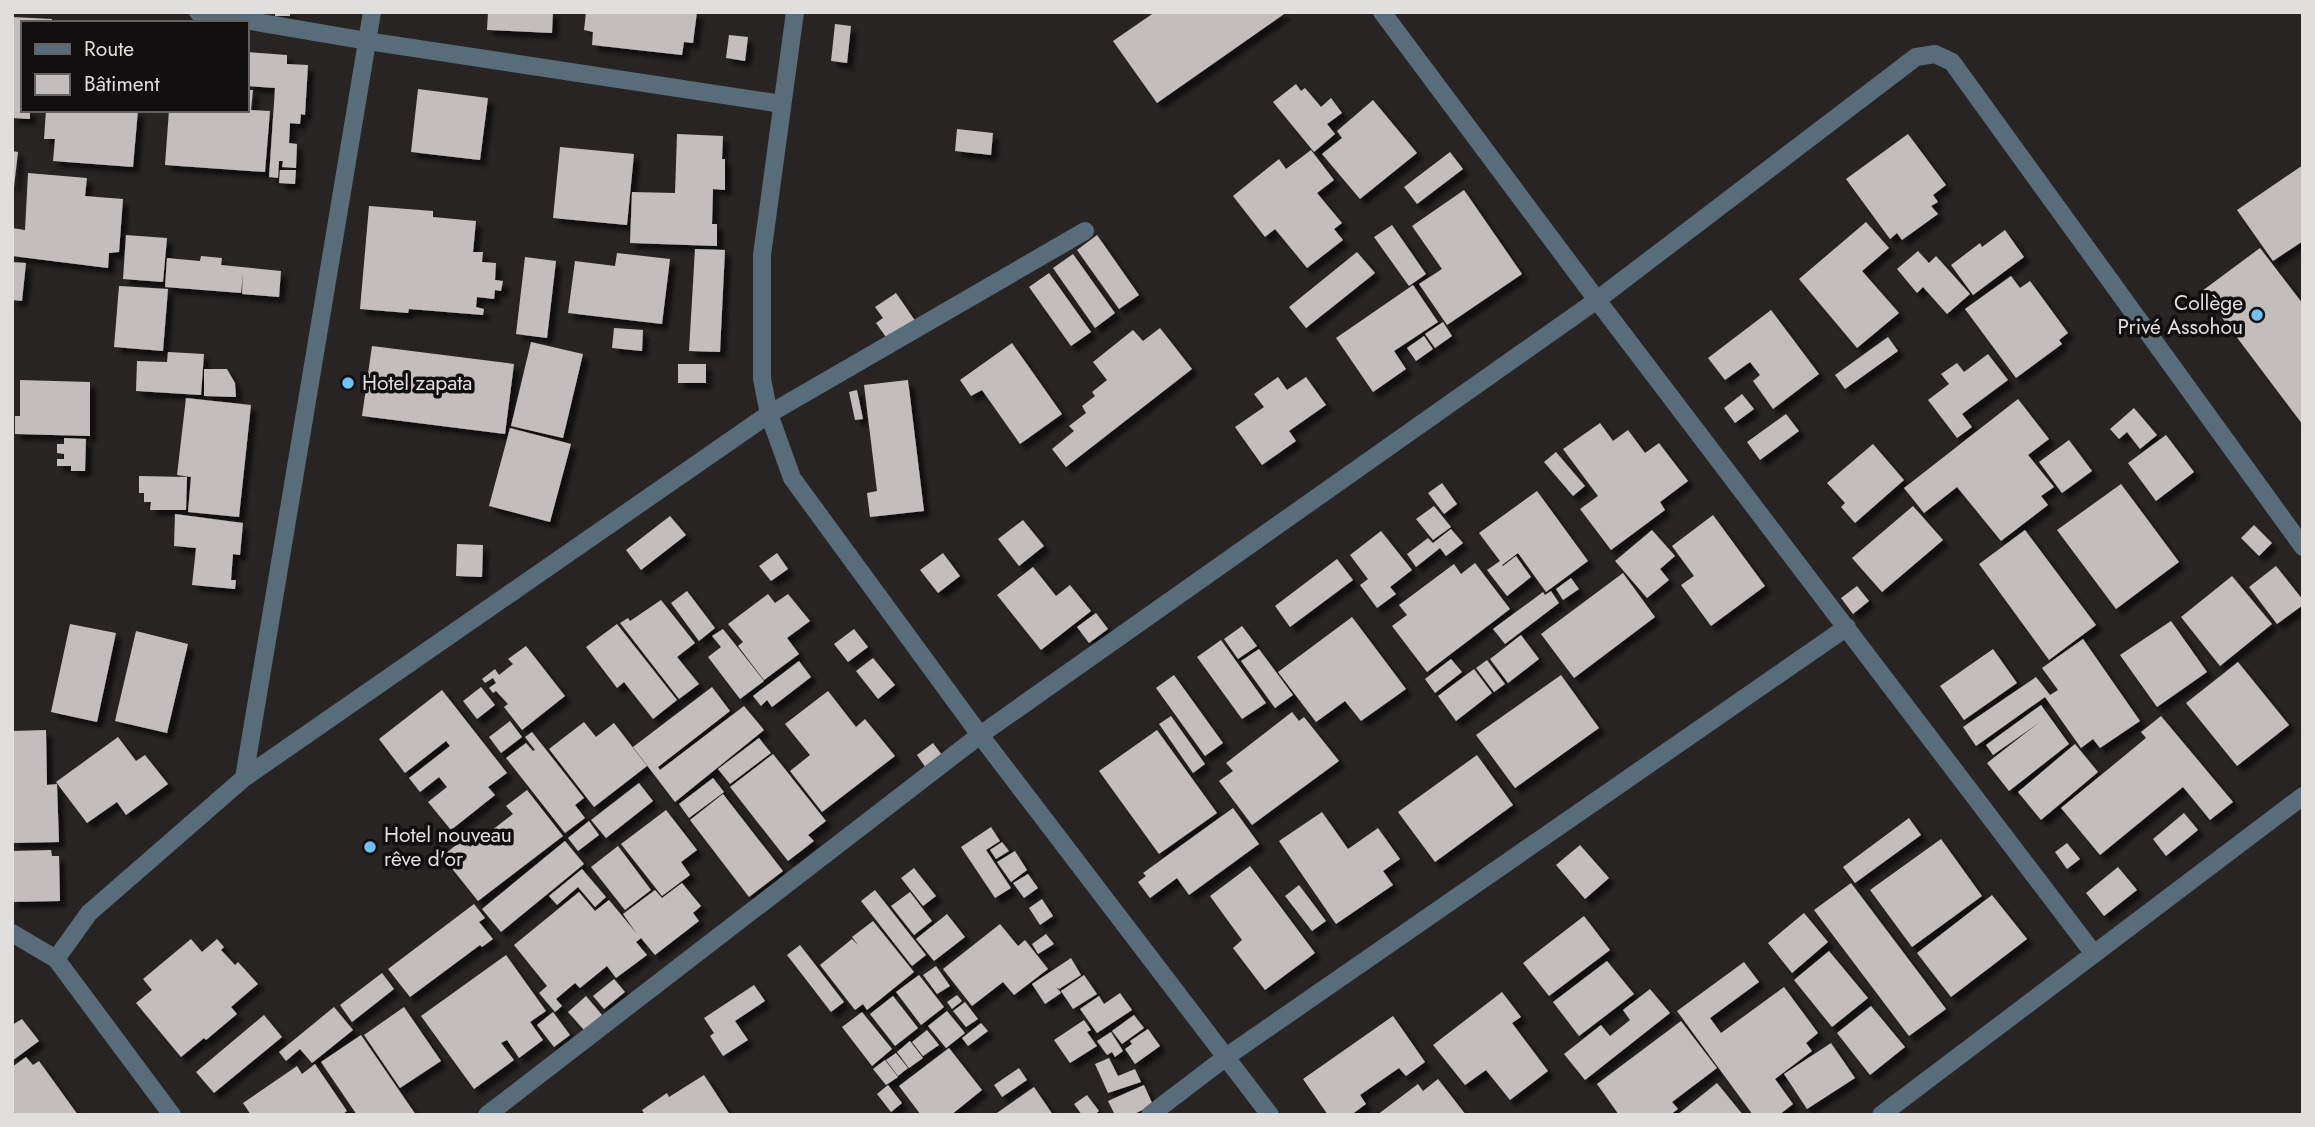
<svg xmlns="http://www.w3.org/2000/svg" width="2315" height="1127" viewBox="0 0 2315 1127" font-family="Jost,sans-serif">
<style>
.building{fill:#c3bebd;filter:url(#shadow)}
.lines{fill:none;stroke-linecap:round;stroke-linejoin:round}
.minor{stroke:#586c79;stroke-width:18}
.poi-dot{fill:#6ec2f3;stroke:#100e0e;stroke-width:2.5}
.labels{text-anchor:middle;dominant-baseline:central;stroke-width:7;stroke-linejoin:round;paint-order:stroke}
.poi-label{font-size:21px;fill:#e1dede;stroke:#100e0e;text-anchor:start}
</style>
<defs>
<filter id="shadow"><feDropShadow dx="6" dy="6" stdDeviation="2" flood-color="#0009"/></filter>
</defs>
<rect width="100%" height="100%" fill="#282424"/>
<path class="building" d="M275 12H290V16H275Z
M488 12H553L552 33 487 30Z
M586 12H697L693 43 684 42 682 55 592 45 593 32 584 30Z
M1155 12H1287L1157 103 1113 41Z
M12 17 52 19V23H23V110H30V119L12 118Z
M835 24 851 26 847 63 831 61Z
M729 35 748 37 745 61 726 58Z
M247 52 287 55V64L308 65 305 115 301 114 300 124 290 123 289 143 297 144 296 168 282 167 283 161H279L278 178 269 177 275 88 247 86Z
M1296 84 1301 91 1305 88 1321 107 1331 98 1342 113 1327 124 1335 134 1314 152 1273 102Z
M418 89 488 98 480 160 411 152Z
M247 90H253L251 110 270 111 265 172 165 165 169 110H247Z
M1373 100 1417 153 1360 199 1322 154 1342 138 1337 131Z
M46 110H138L133 167 53 161 55 139H44Z
M957 129 993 133 991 155 955 151Z
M677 134 723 136 722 159H725V190L713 189 712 224H717V246L630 243 632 192 675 193Z
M1908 134 1946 185 1933 195 1938 202 1931 206 1938 214 1902 240 1897 233 1890 239 1846 179Z
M560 147 634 154 627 225 553 218Z
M1311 150 1334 180 1317 193 1342 223 1334 229 1343 240 1307 268 1275 229 1265 237 1233 196 1279 159 1286 169Z
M12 151 18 152 14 187H12Z
M1450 152 1463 169 1417 204 1404 187Z
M2303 165V241L2273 261 2237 210Z
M280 170H296L295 184 279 183Z
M28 173 87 178 85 196 123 199 119 252 109 253 108 268 12 256V228L25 230Z
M1464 190 1522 274 1447 325 1419 284 1442 269 1412 226Z
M369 206 433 211V217L476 221 473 252H483L482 262 496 263 495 280 503 281 501 291 495 290 494 299 477 297 476 307 484 309 483 315 409 309 408 313 360 309Z
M1866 222 1889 248 1862 271 1899 313 1857 348 1799 279Z
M1392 225 1426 274 1409 286 1374 237Z
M2005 230 2024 257 1973 295 1951 265 1980 243 1982 247Z
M126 235 167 238 163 282 123 279Z
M1097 235 1139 295 1119 309 1077 250Z
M2260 248 2303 304V425L2202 291Z
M695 249 725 250 720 352 689 351Z
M1918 251 1929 263 1936 256 1970 294 1947 314 1923 287 1917 293 1897 269Z
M1357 252 1375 273 1306 328 1289 307Z
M617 253 670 259 662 324 568 313 575 261 615 266Z
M1073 254 1115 313 1095 328 1053 268Z
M201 256 222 258 221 265 281 271 279 297 242 294 243 274 241 293 165 287 167 258 200 261Z
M525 257 556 261 547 338 516 334Z
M12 262 26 263 22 301 12 300Z
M1049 273 1091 332 1071 346 1029 287Z
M2011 276 2020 288 2030 281 2068 333 2059 340 2062 344 2016 378 1965 309Z
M1413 285 1438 322 1394 351 1406 369 1373 392 1336 338Z
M119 286 168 289 163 351 114 347Z
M896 293 916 322 888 340 876 323 883 318 875 307Z
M1771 310 1819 374 1773 409 1753 381 1760 375 1750 362 1725 380 1708 358Z
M1443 322 1452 336 1435 348 1425 334Z
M614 328 643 330 642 351 612 348Z
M1160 328 1192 369 1066 467 1052 449 1074 431 1069 426 1086 413 1082 406 1095 396 1092 392 1107 380 1093 362 1133 330 1143 341Z
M1424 336 1433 349 1416 361 1407 348Z
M1888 337 1898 351 1845 389 1835 375Z
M531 342 583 354 563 438 511 426Z
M1012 343 1062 414 1020 444 982 390 971 396 960 380Z
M372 346 514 364 505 434 362 416Z
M168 352 204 354 201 395 136 391 137 361 167 362Z
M1988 354 2008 380 1962 414 1972 427 1957 438 1928 400 1949 384 1941 374 1957 363 1964 372Z
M678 364H706V383H678Z
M204 369H227L235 383 236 397 204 396Z
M1278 377 1287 390 1306 377 1326 405 1289 431 1296 441 1262 465 1235 427 1264 407 1254 394Z
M20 380 90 382V436L15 434V416H20Z
M908 380 924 511 870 517 867 493 877 491 864 385Z
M857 390 863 419 855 420 849 392Z
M1742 394 1754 409 1735 423 1724 408Z
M186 398 251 405 239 517 188 512 191 477 177 475Z
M2018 399 2049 439 2028 455 2054 487 2041 496 2048 505 2001 541 1957 487 1924 513 1904 488Z
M2134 408 2157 435 2140 449 2127 432 2119 439 2110 429Z
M1786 414 1799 431 1760 460 1747 442Z
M1600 423 1613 441 1628 430 1645 453 1659 443 1688 481 1660 502 1665 510 1611 550 1580 509 1598 496 1563 449Z
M510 428 571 444 550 522 489 506Z
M2166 435 2194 472 2156 501 2128 463Z
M64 438 86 439 85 471H71V466H57V459H64V454L57 453V444H64Z
M2069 440 2092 471 2062 493 2039 462Z
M1873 444 1904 480 1855 523 1841 507 1845 503 1827 483Z
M1556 452 1585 486 1573 496 1544 462Z
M139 476 187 477 186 510H150L151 502H144V493H139Z
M1442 483 1457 504 1444 514 1428 493Z
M2121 484 2179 562 2116 609 2057 530Z
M1537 491 1588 561 1546 592 1518 553 1502 565 1503 566 1516 556 1531 577 1507 596 1487 570 1500 561 1479 533Z
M1434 506 1451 527 1433 540 1416 519Z
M1913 506 1943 540 1882 592 1852 558Z
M175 514 243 523 240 555 233 554 231 580H236L235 589 192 585 196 548 174 546Z
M1713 515 1765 586 1711 626 1681 585 1694 576 1672 546Z
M670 516 686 535 641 570 626 550Z
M1023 520 1044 546 1019 566 998 539Z
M2254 525 2272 543 2259 556 2241 538Z
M1451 529 1463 543 1446 556 1440 548 1416 567 1407 554 1428 538 1433 543Z
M1652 530 1675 556 1660 569 1669 580 1647 598 1615 561Z
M2025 530 2096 625 2049 660 1979 564Z
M1381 531 1412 570 1390 587 1396 594 1377 608 1360 585 1368 579 1350 555Z
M457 544 483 545 482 577 456 576Z
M777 553 788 569 771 581 759 566Z
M943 553 960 576 938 593 920 570Z
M1337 559 1353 580 1290 627 1275 606Z
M1475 563 1510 609 1427 672 1392 626 1407 615 1399 605 1454 564 1461 574Z
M2276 566 2303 600V605L2277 624 2249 587Z
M1033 567 1056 596 1070 585 1091 611 1041 650 997 595Z
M1623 573 1655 617 1574 678 1541 634Z
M2232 576 2272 624 2220 666 2181 617Z
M1571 578 1579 589 1563 600 1556 589Z
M1857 586 1869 601 1853 614 1841 598Z
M687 591 715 628 699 641 671 603Z
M1551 591 1559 603 1505 644 1493 629 1543 592 1545 595Z
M768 594 775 603 788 594 810 621 787 638 799 654 764 680 738 646 743 642 728 624Z
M661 600 695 643 677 657 699 684 679 699 620 623 628 618 630 621Z
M1096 613 1108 629 1089 643 1077 627Z
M1352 617 1406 689 1361 721 1345 701 1316 722 1278 672Z
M2171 621 2207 672 2157 707 2120 655Z
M70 624 116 633 97 722 51 712Z
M617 624 677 700 653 719 624 682 617 688 586 647Z
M1242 626 1257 646 1238 659 1224 639Z
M723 629 764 681 740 699 708 657 721 647 712 636Z
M854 629 868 647 848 662 834 644Z
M136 631 188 644 167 733 115 721Z
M1521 635 1539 659 1508 683 1490 659Z
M2083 639 2140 721 2100 748 2093 739 2081 748 2045 697 1976 746 1963 727 2036 677 2050 695 2058 690 2042 668Z
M1221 640 1266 703 1242 719 1197 657Z
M526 646 565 696 522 730 504 707 508 704 496 691 493 693 489 688 496 683 493 678 485 683 482 679 495 669 499 675 513 664 508 659Z
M1259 649 1293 695 1275 708 1241 661Z
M1993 649 2017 683 1964 720 1940 686Z
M873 658 895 685 878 699 856 671Z
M1451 659 1462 672 1435 693 1425 679Z
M1487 660 1505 684 1494 692 1476 668Z
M799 661 811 677 772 707 767 700 761 706 753 696Z
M2238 662 2289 725 2237 766 2186 703Z
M1474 669 1492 693 1456 721 1438 696Z
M1174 675 1223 743 1205 756 1156 688Z
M1561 675 1599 728 1515 788 1476 735Z
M481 687 495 705 477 719 463 701Z
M712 687 730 711 658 767 660 770 744 706 764 730 675 802 633 747Z
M442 690 507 773 488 787 495 795 451 830 428 802 447 787 439 777 420 792 409 778 450 746 446 741 405 773 379 739Z
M828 691 856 727 865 719 895 756 822 812 790 771 810 755 785 724Z
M2041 705 2069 744 2009 791 1987 763 2040 722 1993 755 1986 745Z
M1292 712 1299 721 1304 717 1339 761 1252 825 1219 781 1233 771 1226 763Z
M1171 716 1205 764 1193 773 1159 724Z
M2161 716 2233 802 2210 820 2183 787 2100 855 2061 808 2146 738 2141 732Z
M510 721 522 737 501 753 489 737Z
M584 722 596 737 614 723 647 766 594 807 549 749Z
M46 730 47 785 57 784 59 842 12 843V731Z
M1157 730 1217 813 1159 854 1099 771Z
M532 732 584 798 575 805 585 818 565 833 506 758 526 743 533 751 535 750 525 737Z
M118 737 136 761 145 755 168 784 126 815 117 802 87 823 56 782Z
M759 738 771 753 730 784 718 769Z
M933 743 942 755 926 768 917 755Z
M2075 744 2098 772 2041 820 2018 792Z
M773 754 826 821 808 835 814 841 788 861 730 787Z
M1477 755 1513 805 1435 862 1398 812Z
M713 778 724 792 689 818 679 804Z
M639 783 653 801 606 838 591 820Z
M527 790 563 836 478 901 442 856 464 839 470 847 513 814 506 806Z
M723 794 783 871 749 897 690 820Z
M1233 808 1259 844 1189 895 1177 878 1150 898 1138 882 1146 876 1143 873Z
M666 810 697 850 681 862 690 875 662 896 621 844Z
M1322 812 1348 849 1378 828 1400 859 1383 871 1393 885 1336 924 1279 841Z
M2184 813 2198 830 2166 856 2153 839Z
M1909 818 1921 835 1855 883 1843 867Z
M589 821 599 835 578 851 568 838Z
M991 827 1000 841 986 850 1011 888 995 898 961 847Z
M1941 839 1982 896 1912 947 1870 890Z
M565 841 584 864 501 932 482 909Z
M1002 842 1009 851 996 859 990 850Z
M2067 843 2080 859 2067 869 2055 852Z
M1580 845 1609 878 1585 899 1556 865Z
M618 846 651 890 625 910 591 867Z
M51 850 52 856H59L60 901 12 902V851Z
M1015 851 1027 870 1011 882 997 862Z
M1250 866 1315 953 1265 990 1233 948 1242 940 1210 896Z
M2118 867 2137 890 2104 916 2086 893Z
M914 868 936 896 923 906 901 878Z
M582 869 606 897 595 907 578 887 557 905 549 896Z
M1028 874 1038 888 1024 898 1013 883Z
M682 883 701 906 693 913 699 921 655 955 641 938 636 942 647 955 616 978 607 966 580 988 575 983 556 999 562 1006 555 1012 539 993 547 986 514 945 579 892 595 911 609 900 637 934 623 914 655 890 662 898Z
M1851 883 1946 1009 1909 1036 1814 910Z
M1299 885 1326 921 1312 931 1285 896Z
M875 890 926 955 912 966 861 901Z
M910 892 932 921 914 935 891 906Z
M1992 895 2027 939 1951 997 1917 953Z
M1042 899 1053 916 1040 925 1029 908Z
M474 904 485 918 479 922 493 939 482 947 480 945 410 997 388 969Z
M1804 913 1828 942 1792 973 1768 943Z
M947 914 965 937 934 961 916 939Z
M1584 916 1610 950 1549 996 1523 963Z
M873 921 914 972 867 1010 863 1004 855 1010 820 965 852 939 858 945 852 937Z
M1000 924 1018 946 1025 940 1048 969 1014 995 1003 982 972 1006 943 969Z
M1046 934 1054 944 1038 954 1032 944Z
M191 939 202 952 217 939 224 947 221 950 235 965 238 962 258 984 231 1007 237 1014 206 1040 204 1038 181 1057 136 1003 152 990 143 979Z
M800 945 844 1002 831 1012 787 955Z
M1829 951 1868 998 1832 1027 1794 980Z
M506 955 546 1011 530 1022 543 1040 519 1058 507 1040 501 1043 514 1060 474 1089 421 1016Z
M1071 958 1081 975 1059 989 1056 987 1061 993 1045 1004 1032 984Z
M1607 961 1634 994 1579 1036 1553 1002Z
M1744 962 1759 982 1710 1018 1721 1033 1784 987 1818 1033 1806 1043 1812 1051 1775 1079 1793 1104 1779 1115H1753L1677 1011Z
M936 966 950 986 937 994 923 975Z
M382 973 394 989 352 1022 340 1005Z
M919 975 944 1007 921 1025 896 992Z
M1084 975 1097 994 1073 1009 1061 991Z
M614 979 625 992 604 1009 593 996Z
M754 985 765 1001 735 1021 748 1040 723 1056 710 1036 714 1033 704 1018Z
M1650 989 1670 1013 1585 1080 1564 1054 1601 1025 1610 1036 1630 1020 1623 1010Z
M1502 992 1521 1017 1512 1023 1548 1071 1510 1100 1486 1070 1465 1085 1433 1045Z
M1120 993 1132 1010 1097 1033 1080 1009 1099 996 1104 1004Z
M957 995 962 1001 952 1009 947 1002Z
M586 996 602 1015 584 1030 568 1012Z
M893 996 918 1028 895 1046 870 1014Z
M965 1002 978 1019 966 1027 953 1011Z
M1871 1006 1905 1047 1870 1075 1837 1033Z
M334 1007 353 1030 312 1063 300 1049 286 1061 279 1052Z
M404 1007 441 1061 400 1088 364 1035Z
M947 1011 965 1033 946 1048 928 1026Z
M553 1012 570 1035 554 1047 537 1025Z
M862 1012 892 1049 872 1066 842 1027Z
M264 1015 282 1037 214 1093 196 1072Z
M1134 1015 1144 1028 1122 1044 1112 1031Z
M1393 1016 1425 1062 1406 1076 1399 1068 1360 1095 1366 1104 1351 1115H1328L1303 1079Z
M22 1019 39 1041 12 1061V1025Z
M1084 1020 1091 1030 1087 1032 1097 1046 1070 1063 1054 1040Z
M1681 1021 1717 1068 1672 1102 1678 1109 1670 1115H1619L1597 1084Z
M981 1023 988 1031 968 1046 962 1038Z
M1148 1029 1160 1046 1135 1064 1125 1049 1132 1044 1130 1041Z
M927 1030 939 1045 923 1056 912 1042Z
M1111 1032 1123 1051 1115 1057 1112 1052 1107 1055 1097 1041Z
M361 1035 416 1115H357L321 1062Z
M910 1041 923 1058 909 1068 897 1052Z
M1831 1043 1855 1078 1807 1109 1784 1074Z
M949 1048 982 1090 951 1115H921L899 1086Z
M896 1053 908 1068 898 1076 886 1060Z
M26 1057 33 1065 39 1061 78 1115H12V1067Z
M1109 1058 1118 1076 1135 1069 1141 1082 1108 1093 1095 1064Z
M885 1060 898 1077 886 1085 873 1069Z
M315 1064 347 1111 341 1115H251L243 1103 297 1066 302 1074Z
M1019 1068 1027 1080 1002 1097 994 1085Z
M704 1075 730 1115H645L642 1110 667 1093 669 1097Z
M1438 1079 1466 1115H1377L1418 1084 1423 1091Z
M1717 1083 1743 1115H1677Z
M888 1085 902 1103 891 1112 877 1094Z
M1144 1085 1153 1105 1132 1115H1115L1108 1101Z
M1034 1087 1053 1115H994Z
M1087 1095 1099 1111 1094 1115H1082L1074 1104Z"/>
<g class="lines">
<path class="minor" d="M198 12 367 41 782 104
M795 12 762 255V379L769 414 792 478 980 735 1270 1115
M1382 12 1597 300 2094 954
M244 778 372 12
M12 933 56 959 172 1115
M56 959 89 913 244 778 769 414 1085 231
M487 1115 980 735 1597 300 1916 57 1935 54 1952 62 2303 547
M1150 1115 1226 1057 1847 627
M1881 1115 2303 796"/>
</g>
<g class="poi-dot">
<circle cx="2257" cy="315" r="7"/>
<circle cx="348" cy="383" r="7"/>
<circle cx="370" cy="847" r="7"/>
</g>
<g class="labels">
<g class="poi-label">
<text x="2243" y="303" text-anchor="end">Collège<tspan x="2243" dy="24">Privé Assohou</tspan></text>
<text x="362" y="383">Hotel zapata</text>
<text x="384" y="835">Hotel nouveau<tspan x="384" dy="24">rêve d'or</tspan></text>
</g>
</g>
<rect width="2315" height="1127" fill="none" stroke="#e1dede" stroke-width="28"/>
<rect x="21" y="21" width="228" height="91" fill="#100e0e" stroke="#646161" stroke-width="2"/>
<rect x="35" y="44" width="35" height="10" fill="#586c79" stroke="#646161" stroke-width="2"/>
<text x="84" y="56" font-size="21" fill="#e1dede">Route</text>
<rect x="35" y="74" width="35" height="21" fill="#c3bebd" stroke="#646161" stroke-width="2"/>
<text x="84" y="91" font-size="21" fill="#e1dede">Bâtiment</text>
</svg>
